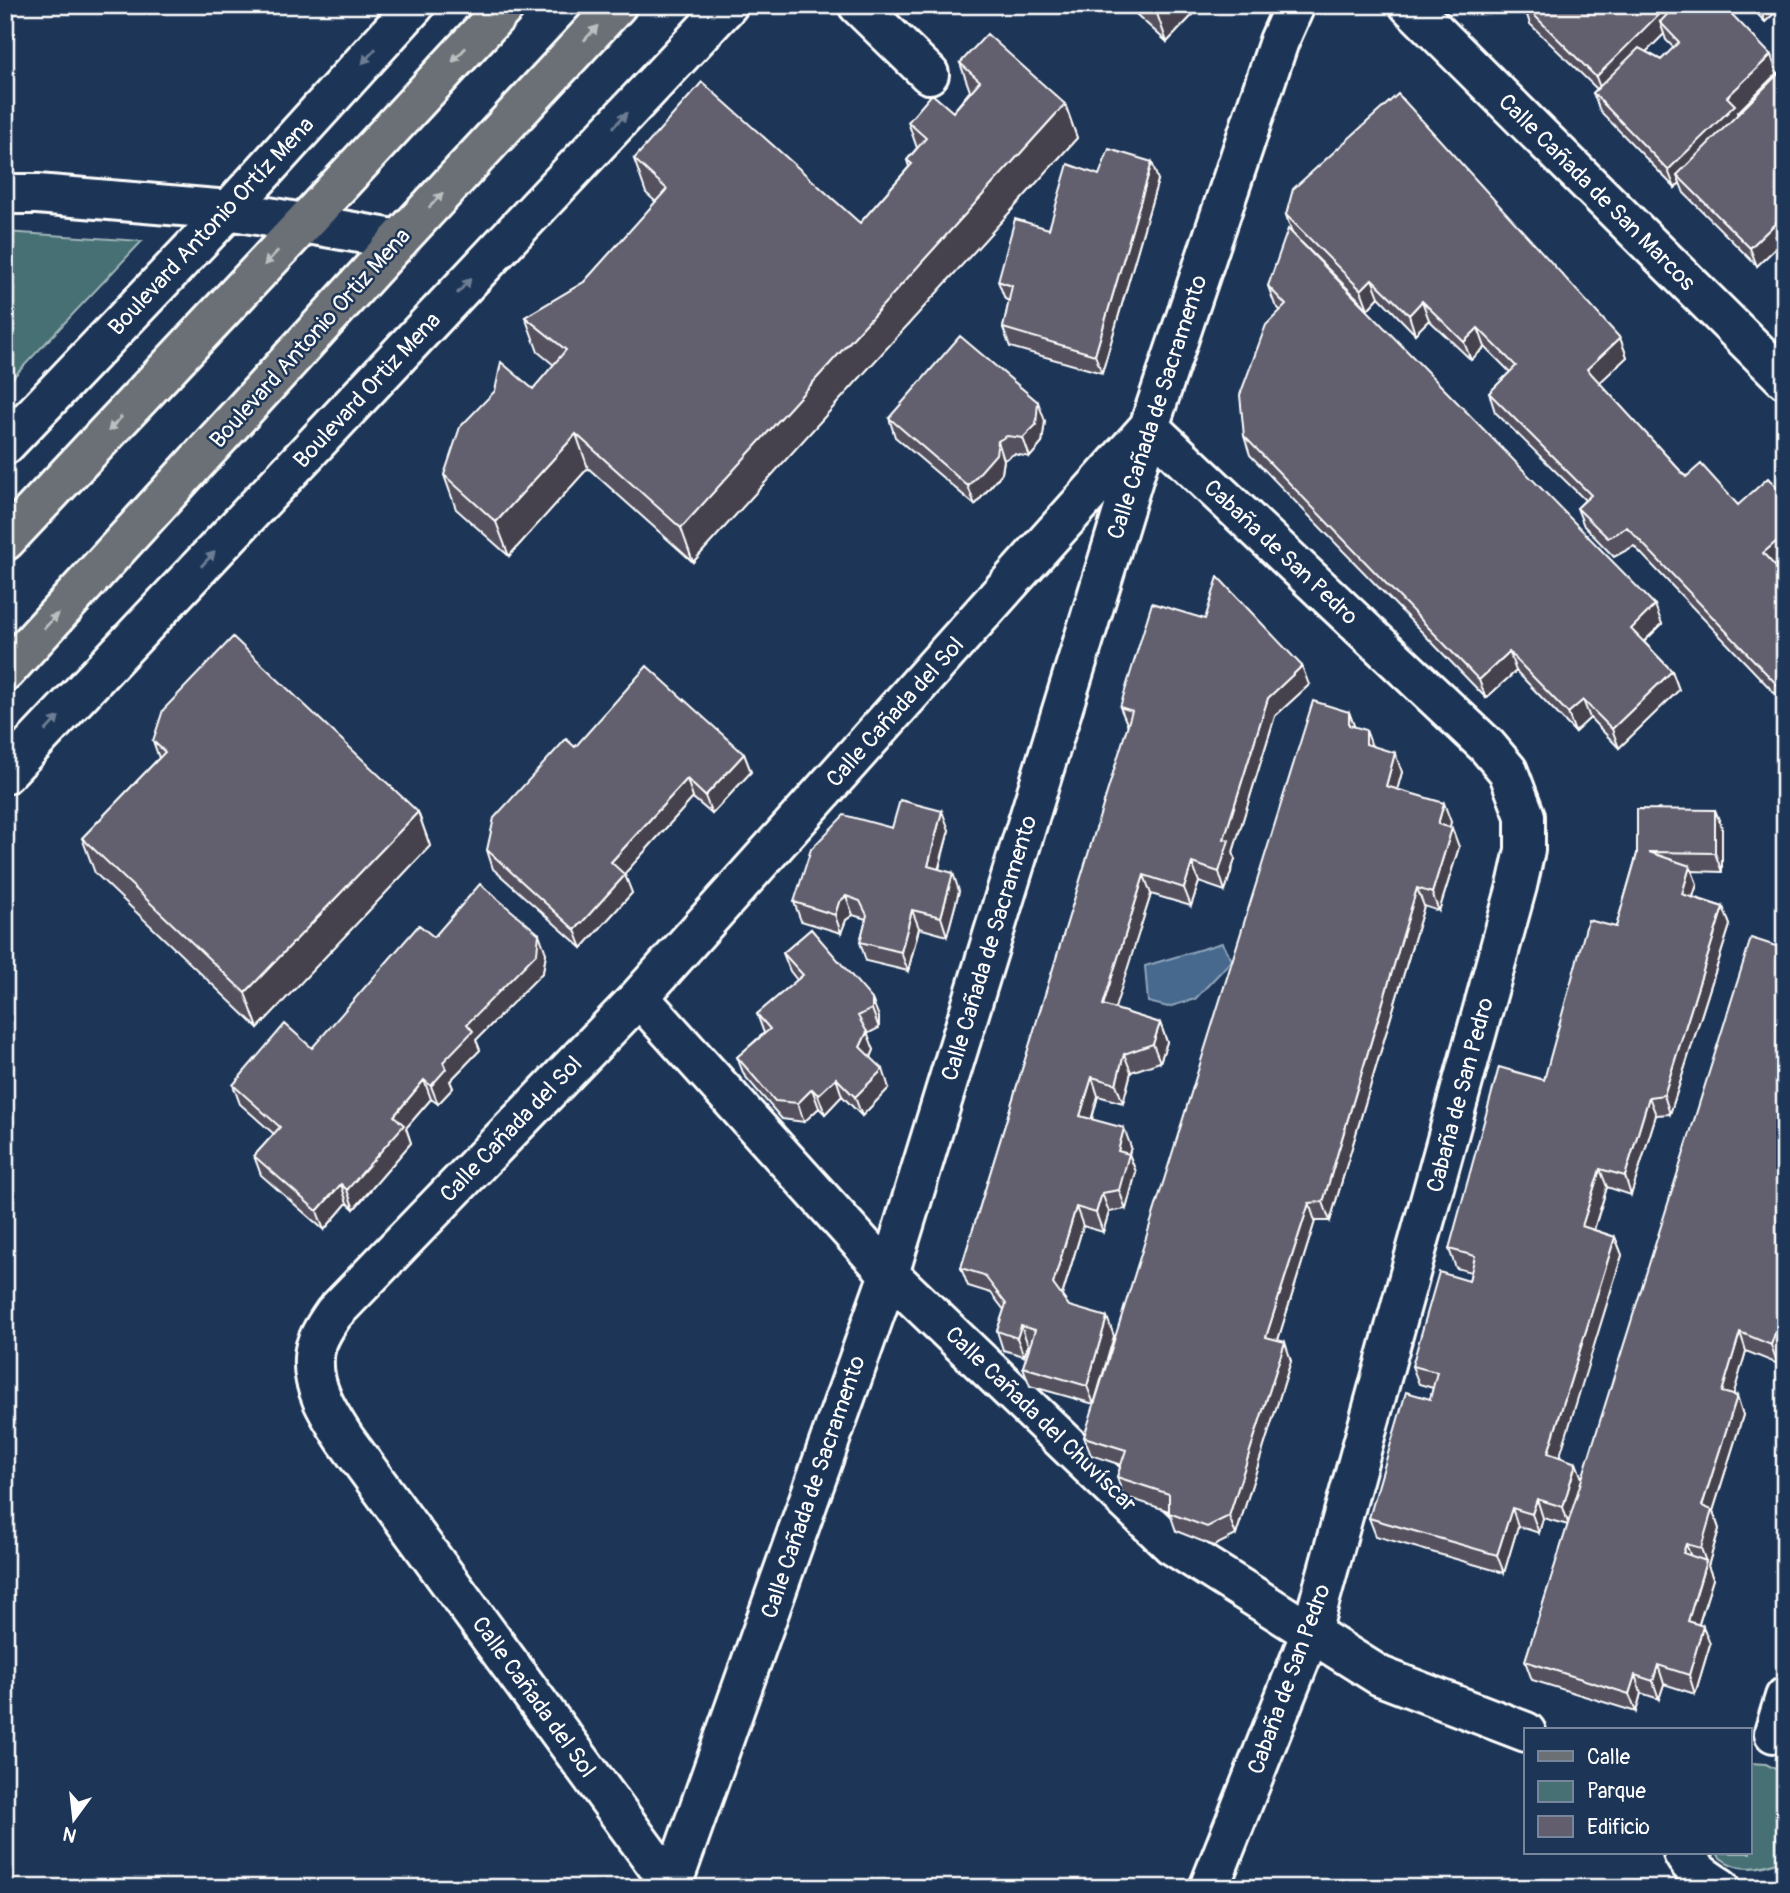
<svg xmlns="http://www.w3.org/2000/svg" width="1790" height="1893" viewBox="0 0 1790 1893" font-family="Pangolin,sans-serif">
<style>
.green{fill:#477075;stroke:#a3b8ba;stroke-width:2}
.water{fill:#46698d;stroke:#90a5bb;stroke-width:2}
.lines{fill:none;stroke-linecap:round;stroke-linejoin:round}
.minor-casing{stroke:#fff;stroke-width:44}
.major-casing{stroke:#fff;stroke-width:44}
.minor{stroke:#1d3557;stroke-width:38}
.major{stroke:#6a7074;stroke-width:38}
.wall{fill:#54515f;stroke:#fff;stroke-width:2;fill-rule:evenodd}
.shaded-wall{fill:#45424d;stroke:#fff;stroke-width:2}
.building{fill:#625e6e;stroke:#fff;stroke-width:2}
.oneway{fill:#bcbfc0}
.oneway2{fill:#6c7c92}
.labels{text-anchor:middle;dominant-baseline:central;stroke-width:5;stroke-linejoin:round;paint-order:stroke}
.street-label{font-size:23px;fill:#fff;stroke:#1d3557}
</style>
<rect width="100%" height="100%" fill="#1d3557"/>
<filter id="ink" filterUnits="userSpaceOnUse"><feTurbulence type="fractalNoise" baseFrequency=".0143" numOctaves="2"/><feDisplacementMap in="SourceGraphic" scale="14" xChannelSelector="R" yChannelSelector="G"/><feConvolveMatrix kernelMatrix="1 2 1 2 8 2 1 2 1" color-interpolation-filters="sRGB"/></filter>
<g filter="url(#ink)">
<path class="green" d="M5 232 142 241 5 386Z
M1750 1763 1766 1764 1785 1774V1858C1761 1870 1735 1874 1715 1853H1750Z"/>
<path class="water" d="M1222 943 1232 960 1195 999 1168 1007 1148 1002 1145 966Z"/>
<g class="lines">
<g class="minor-casing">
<path id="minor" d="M858 5 929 74
M1409 5 1785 379
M5 194H37L229 210 399 240
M5 445 229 210 415 5
M5 774 728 5
M639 997 889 1274 1172 1545 1380 1676 1526 1732
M1774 1733 1785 1697
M1683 1853C1691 1869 1707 1879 1721 1888
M672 1886 345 1439C329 1414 312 1389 314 1358 314 1342 325 1326 334 1313L639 997 1149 427 1487 746 1508 771 1525 816V850L1517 886 1311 1632 1209 1888
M671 1888 889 1274 1149 427 1279 41 1295 5"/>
</g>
<g class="major-casing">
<path id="major" d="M5 541 305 222 506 5
M5 672 399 240 617 5"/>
</g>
<use href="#minor" class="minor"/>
<use href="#major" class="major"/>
</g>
<path class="wall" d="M1126 5H1202L1167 42Z
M1516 5H1673L1666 12 1667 14 1777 73 1737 113 1785 245V257L1783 255 1779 245 1757 266 1684 193 1680 183 1675 188 1600 111 1593 93 1597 89 1530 24 1526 12 1524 14ZM1664 34 1666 40 1674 48 1661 60 1646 52Z
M1749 5H1779L1780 8 1765 22Z
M960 63 1065 104 1077 138 693 562 588 468 509 556 456 509 444 475 495 391 533 389 554 365 538 352 525 317 584 282 656 202 646 193 634 159 860 223 909 167 907 160 917 148 908 122 953 112 970 91Z
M1099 175 1158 180 1102 373 1010 347 1003 328 1009 301 1005 299 998 281 1049 229Z
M1286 215 1620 338 1627 357 1599 383 1686 477 1738 505 1785 497V559L1776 567 1785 577V704L1634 546 1614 557 1584 526 1577 508 1585 500 1495 412 1489 393 1510 372 1485 347 1471 360 1429 320 1415 334 1379 297 1368 309 1301 242 1662 624 1644 642 1672 671 1679 690 1619 748 1590 718 1575 732 1516 671 1486 698 1250 455 1244 436 1281 311 1275 305 1268 286 1292 233Z
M889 418 1045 421 1042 443 1030 457 1014 454 1004 460 1002 473 975 505 895 437Z
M1309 685 1275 716 1233 852 1235 859 1225 891 1199 882 1191 906 1151 894 1114 1009 1160 1023 1167 1042 1160 1062 1131 1072 1123 1103 1098 1096 1092 1119 1131 1147 1129 1154 1136 1172 1126 1209 1109 1212 1103 1232 1083 1226 1062 1296 1069 1306 1114 1336 1094 1404 1030 1386 1023 1367 1030 1346 1028 1345 1024 1356 1003 1350 997 1331 1004 1310 991 1293 968 1286 961 1268 1128 726 1120 707Z
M1349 712 1354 726 1372 746 1402 772 1397 789 1451 822 1449 827 1459 847 1439 911 1424 906 1330 1221H1315L1278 1340 1291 1361 1236 1535 1214 1546 1176 1531 1169 1511 1123 1496 1117 1477 1121 1465 1091 1455 1084 1437Z
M153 741 418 812 430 846 258 1028 95 873 82 838 159 758Z
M575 747 744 754 751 772 712 814 693 798 624 874 632 893 582 948 493 869 487 850Z
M1715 810 1722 828V872L1692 871 1697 884 1693 897 1723 907 1730 925 1670 1114 1656 1115 1631 1195 1607 1187 1594 1230 1615 1237 1622 1255 1559 1457 1576 1463 1582 1479 1785 949V1343L1778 1364 1746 1351 1733 1395 1737 1396 1743 1415 1713 1511 1719 1529 1708 1566 1713 1579 1699 1624 1710 1644 1695 1694 1664 1684 1659 1699 1641 1693 1636 1712 1532 1680 1525 1661 1568 1525 1543 1518 1539 1533 1518 1526 1504 1573 1376 1536 1369 1518 1430 1399 1433 1388 1419 1384 1412 1366 1469 1281 1471 1272 1456 1268 1449 1249 1544 1080 1616 927 1637 854Z
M892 828 949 830 939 869 959 891 947 936 919 928 908 971 866 961 860 942 866 919 853 915 846 920 841 933 801 921 794 902Z
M811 929 879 1017V1028L867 1034 874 1050 871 1057 889 1088 862 1116 842 1096 825 1114 819 1108 804 1122 782 1119 744 1075 737 1057 764 1033 757 1014 797 980 790 971 783 953Z
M434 937 546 953 543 972 476 1040 480 1050 450 1081 453 1088 438 1104 431 1099 406 1128 411 1143 354 1209 347 1203 324 1230 261 1175 254 1156 274 1134 240 1104 233 1085 312 1048Z"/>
<path class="shaded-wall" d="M1157 5H1202L1167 42 1155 8Z
M1521 5H1532L1524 6 1526 12 1524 14Z
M1658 5H1673L1666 12 1672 26 1660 22 1664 34 1603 95 1596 77Z
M1759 5H1779L1780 8 1765 22Z
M1771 55 1777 73 1737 113 1741 123 1677 175 1680 183 1675 188 1668 170 1727 97Z
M1065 104 1077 138 693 562 681 528Z
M1152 162 1158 180 1102 373 1095 355Z
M1785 214V239L1776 237 1779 245 1757 266 1750 248Z
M1372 279 1379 297 1368 309 1361 290Z
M1422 301 1429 320 1415 334 1409 315Z
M1478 328 1485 347 1471 360 1464 342Z
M1620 338 1627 357 1594 388 1587 369Z
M1038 402 1045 421 1042 443 1030 457 1023 438Z
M576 434 588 468 509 556 496 522Z
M998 441 1004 460 1002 473 975 505 968 486Z
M1785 534V559L1770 572 1763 553Z
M1655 605 1662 624 1638 647 1631 629Z
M1509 652 1516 671 1486 698 1479 680Z
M1302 666 1309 685 1275 716 1233 852 1235 859 1225 891 1219 872 1224 839 1268 698Z
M1672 671 1679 690 1619 748 1612 729Z
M1583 700 1590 718 1575 732 1568 713Z
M1349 712 1356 731 1349 725Z
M1366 730 1373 749 1366 744Z
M1395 753 1402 772 1393 805 1386 786Z
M744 754 751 772 712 814 705 796Z
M687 779 693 798 618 881 611 862Z
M1444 803 1451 822 1445 843 1438 824Z
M1715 810 1722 828V872L1715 853Z
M942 811 949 830 934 885 928 866Z
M418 812 430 846 258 1028 245 993Z
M1452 828 1459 847 1439 911 1432 893Z
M1192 863 1199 882 1191 906 1184 888Z
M1690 866 1697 884 1688 912 1682 894Z
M953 873 959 891 947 936 941 917Z
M625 875 632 893 582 948 575 930Z
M1144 875 1151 894 1110 1024 1103 1005Z
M1417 888 1424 906 1330 1221 1323 1202Z
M846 896 853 915 846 920 841 933 835 915 839 902Z
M1723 907 1730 925 1670 1114 1664 1095Z
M912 910 919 928 908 971 901 952Z
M539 934 546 953 543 972 476 1040 480 1050 450 1081 453 1088 438 1104 431 1086 443 1062 467 1024Z
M872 999 879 1017V1028L872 1009Z
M1160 1023 1167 1042 1160 1062 1153 1044Z
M867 1032 874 1050 867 1066 860 1047Z
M1124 1054 1131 1072 1123 1103 1116 1084Z
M883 1069 889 1088 862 1116 855 1097Z
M1092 1077 1098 1096 1087 1134 1080 1116Z
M836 1078 842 1096 825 1114 818 1095Z
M424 1080 431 1099 406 1128 411 1143 354 1209 347 1190 394 1116Z
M812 1089 819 1108 804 1122 798 1103Z
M1649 1097 1656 1115 1631 1195 1625 1176Z
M1124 1128 1131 1147 1129 1154 1136 1172 1126 1209 1119 1190 1118 1151Z
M1600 1169 1607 1187 1589 1245 1582 1226Z
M341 1184 347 1203 324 1230 317 1211Z
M1102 1193 1109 1212 1103 1232 1096 1213Z
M1309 1203 1315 1221 1273 1356 1266 1337Z
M1076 1207 1083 1226 1060 1302 1053 1284Z
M1615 1237 1622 1255 1555 1472 1548 1453Z
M1785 1303V1343L1778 1364 1771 1345Z
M1107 1317 1114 1336 1094 1404 1087 1386Z
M1021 1326 1028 1345 1024 1356 1017 1338Z
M1740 1332 1746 1351 1729 1410 1722 1392Z
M1285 1342 1291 1361 1236 1535 1229 1516Z
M1737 1396 1743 1415 1713 1511 1719 1529 1708 1566 1713 1579 1694 1639 1688 1621 1706 1562 1701 1548 1702 1506Z
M1576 1463 1583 1481 1569 1526 1563 1507Z
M1537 1499 1543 1518 1539 1533 1532 1514Z
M1512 1508 1518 1526 1504 1573 1497 1555Z
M1686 1544 1693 1562 1683 1553Z
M1703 1626 1710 1644 1695 1694 1689 1675Z
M1658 1665 1664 1684 1659 1699 1653 1681Z
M1635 1675 1641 1693 1636 1712 1629 1694Z"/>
<path class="building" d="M1524 5H1662L1665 8 1596 77Z
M1676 5H1723L1771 55 1727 97 1735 105 1668 170 1593 93 1639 48 1661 60 1679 42 1660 22Z
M987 34 1065 104 681 528 576 434 496 522 444 475 460 427 495 391 501 362 533 389 566 350 525 317 584 282 667 189 634 159 702 82 860 223 912 164 907 160 926 138 908 122 932 94 953 112 980 81 960 63Z
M1779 73 1785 79V214L1750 248 1677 175Z
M1398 94 1620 338 1587 369 1686 477 1701 464 1738 505 1768 478 1785 497V534L1763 553 1785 577V690L1783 691 1627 527 1608 538 1577 508 1591 495 1489 393 1516 366 1478 328 1464 342 1422 301 1409 315 1372 279 1361 290 1286 215 1293 189Z
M1109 149 1152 162 1095 355 1003 328 1012 286 998 281 1015 219 1049 229 1068 164 1099 175Z
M1785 228V245L1776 237Z
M1288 229 1655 605 1631 629 1672 671 1612 729 1583 700 1568 713 1509 652 1479 680 1244 436 1240 395 1266 325 1286 305 1268 286Z
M960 336 1038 402 1036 425 1023 438 1007 436 998 441 996 454 968 486 889 418Z
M1218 577 1302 666 1268 698 1224 839 1229 840 1219 872 1192 863 1184 888 1144 875 1103 1005 1160 1023 1153 1044 1124 1054 1116 1084 1092 1077 1080 1116 1124 1128 1118 1151 1129 1154 1119 1190 1102 1193 1096 1213 1076 1207 1053 1284 1069 1306 1107 1317 1087 1386 1023 1367 1035 1330 1021 1326 1017 1338 997 1331 1006 1304 984 1275 961 1268 1132 711 1120 707 1152 603 1205 619Z
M233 637 418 812 245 993 82 838 165 752 153 741 163 710Z
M647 666 744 754 705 796 687 779 611 862 625 875 575 930 487 850 494 818 566 739 575 747Z
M1313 701 1349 712V725L1366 730V744L1395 753 1386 786 1444 803 1438 824 1452 828 1432 893 1417 888 1323 1202 1309 1203 1266 1337 1285 1342 1229 1516 1207 1527 1169 1513V1494L1117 1477 1126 1450 1084 1437Z
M900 800 942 811 928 866 953 873 941 917 912 910 901 952 860 942 867 915 860 901 846 896 839 902 835 915 794 902 811 849 844 815 892 828Z
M1637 809 1715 810V853L1649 852 1690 866 1682 894 1723 907 1664 1095 1649 1097 1625 1176 1600 1169 1582 1226 1615 1237 1548 1453 1576 1463 1563 1507 1537 1499 1532 1514 1512 1508 1497 1555 1369 1518 1406 1392 1430 1399 1437 1372 1412 1366 1439 1272 1469 1281 1475 1256 1449 1249 1499 1067 1544 1080 1588 920 1616 927 1637 854Z
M480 884 539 934 537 953 467 1024 473 1031 443 1062 446 1069 431 1086 424 1080 394 1116 404 1125 347 1190 341 1184 317 1211 254 1156 280 1127 233 1085 285 1024 312 1048 419 925 434 937Z
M811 929 872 999V1009L858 1016 867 1032 860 1047 883 1069 855 1097 836 1078 818 1095 812 1089 798 1103 775 1101 737 1057 770 1029 757 1014 803 975 783 953Z
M1751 938 1785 949V1303L1771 1345 1740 1332 1722 1392 1737 1396 1702 1506 1712 1510 1701 1548 1686 1544 1683 1553 1706 1561 1688 1621 1703 1626 1689 1675 1658 1665 1653 1681 1635 1675 1629 1694 1525 1661Z"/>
<defs><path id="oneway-solid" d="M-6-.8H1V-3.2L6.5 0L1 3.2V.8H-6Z" transform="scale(1.75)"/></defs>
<g class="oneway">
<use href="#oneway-solid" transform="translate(591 33) rotate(-47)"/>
<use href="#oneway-solid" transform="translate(459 55) rotate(133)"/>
<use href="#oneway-solid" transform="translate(436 200) rotate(-47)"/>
<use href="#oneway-solid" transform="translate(271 258) rotate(133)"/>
<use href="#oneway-solid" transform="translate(115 424) rotate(133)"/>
<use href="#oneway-solid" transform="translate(51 621) rotate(-48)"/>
</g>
<g class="oneway2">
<use href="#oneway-solid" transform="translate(369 56) rotate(132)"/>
<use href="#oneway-solid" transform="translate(620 120) rotate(-47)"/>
<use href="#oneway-solid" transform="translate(464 286) rotate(-47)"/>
<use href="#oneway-solid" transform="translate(208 559) rotate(-47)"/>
<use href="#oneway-solid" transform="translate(52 724) rotate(-47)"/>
</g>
</g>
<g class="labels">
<g class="street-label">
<text transform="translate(1597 192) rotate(45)">Calle Cañada de San Marcos</text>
<text transform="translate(211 226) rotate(-47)">Boulevard Antonio Ortíz Mena</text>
<text transform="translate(310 338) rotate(-48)">Boulevard Antonio Ortiz Mena</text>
<text transform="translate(367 390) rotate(-47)">Boulevard Ortiz Mena</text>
<text transform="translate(1157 407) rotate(-72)">Calle Cañada de Sacramento</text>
<text transform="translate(1281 552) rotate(43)">Cabaña de San Pedro</text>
<text transform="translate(895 712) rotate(-48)">Calle Cañada del Sol</text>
<text transform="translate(989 948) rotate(-73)">Calle Cañada de Sacramento</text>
<text transform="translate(1460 1095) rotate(-75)">Cabaña de San Pedro</text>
<text transform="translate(511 1129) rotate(-46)">Calle Cañada del Sol</text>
<text transform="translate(1041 1419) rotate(44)">Calle Cañada del Chuvíscar</text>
<text transform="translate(813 1487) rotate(-71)">Calle Cañada de Sacramento</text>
<text transform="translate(1289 1679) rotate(-70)">Cabaña de San Pedro</text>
<text transform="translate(534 1697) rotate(54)">Calle Cañada del Sol</text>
</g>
</g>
<rect width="1790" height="1893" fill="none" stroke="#1d3557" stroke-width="28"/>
<rect x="14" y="14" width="1762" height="1865" fill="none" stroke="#fff" stroke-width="2.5" filter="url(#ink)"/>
<rect x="1524" y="1728" width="228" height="126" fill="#1d3557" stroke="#77869a" stroke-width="2"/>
<rect x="1538" y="1751" width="35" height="10" fill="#6a7074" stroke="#77869a" stroke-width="2"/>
<text x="1587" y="1764" font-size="21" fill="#ffffff">Calle</text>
<rect x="1538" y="1781" width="35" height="21" fill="#477075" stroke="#77869a" stroke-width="2"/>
<text x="1587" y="1798" font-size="21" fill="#ffffff">Parque</text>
<rect x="1538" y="1816" width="35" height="21" fill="#625e6e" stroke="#77869a" stroke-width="2"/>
<text x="1587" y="1834" font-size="21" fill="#ffffff">Edificio</text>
<g transform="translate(74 1819) rotate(195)" stroke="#1d3557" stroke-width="5" paint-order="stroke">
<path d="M0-5L12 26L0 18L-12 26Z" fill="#ffffff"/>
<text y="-10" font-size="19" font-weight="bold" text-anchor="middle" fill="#ffffff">N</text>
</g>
</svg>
